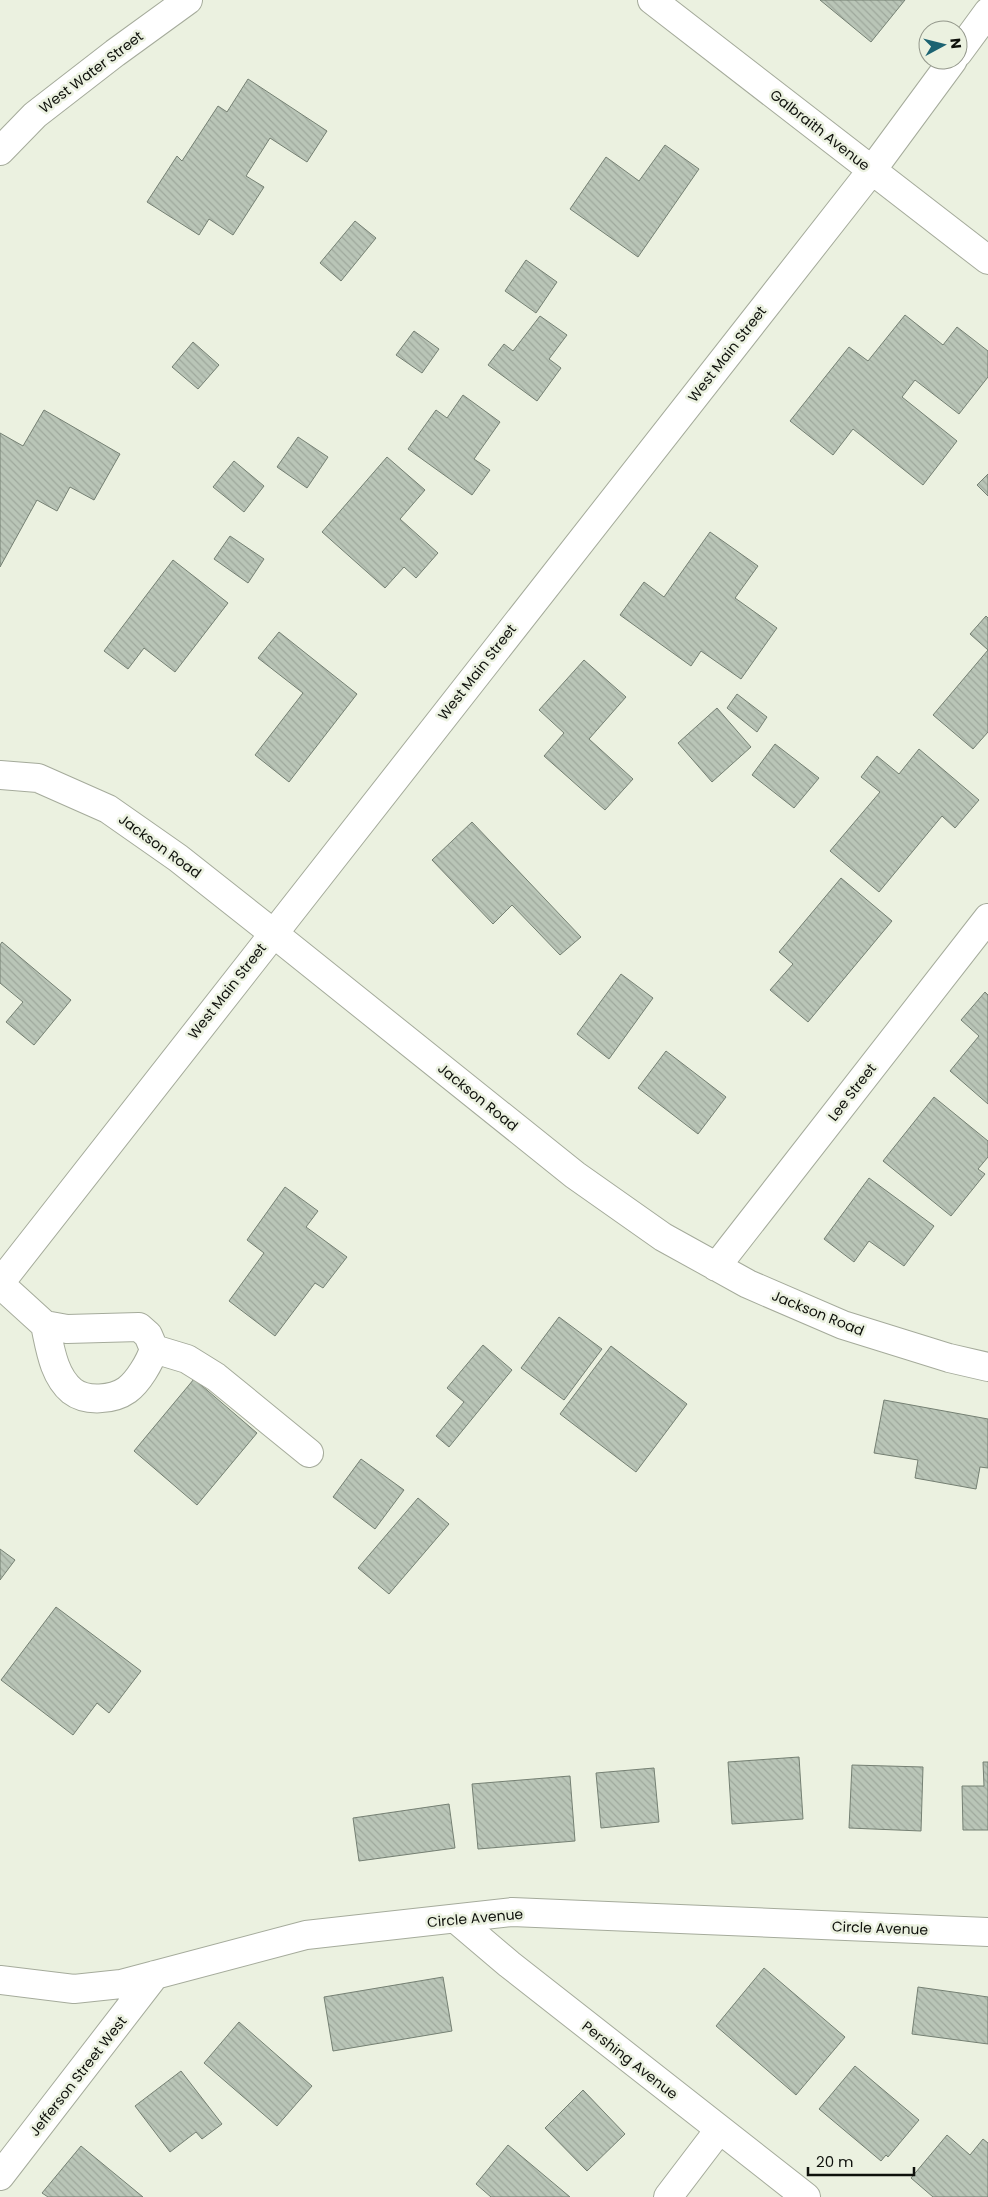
<svg xmlns="http://www.w3.org/2000/svg" width="988" height="2197" viewBox="0 0 988 2197" font-family="Poppins,sans-serif">
<style>
.building{fill:url(#building-back-hatch);stroke:#758073}
.lines{fill:none;stroke-linecap:round;stroke-linejoin:round}
.minor-casing{stroke:#a5ab9b;stroke-width:30}
.minor{stroke:#fff;stroke-width:28}
.labels{text-anchor:middle;dominant-baseline:central;stroke-width:5;stroke-linejoin:round;paint-order:stroke}
.street-label{font-size:14px;fill:#0f110c;stroke:#ebf1e0}
</style>
<defs>
<pattern id="building-back-hatch" width="6" height="6" patternUnits="userSpaceOnUse" patternTransform="scale(1.25)"><rect width="6" height="6" fill="#b9c5b7"/><path d="M-1 5l2 2M0 0l6 6M5-1l2 2" fill="none" stroke="#9ea89c"/></pattern>
</defs>
<rect width="100%" height="100%" fill="#ebf1e0"/>
<path class="building" d="M820 0H905L871 42Z
M248 79 327 131 307 162 270 138 246 176 264 187 233 235 209 219 199 235 147 202 177 156 182 161 218 106 227 112Z
M665 145 699 169 638 257 570 209 606 157 639 181Z
M355 221 376 238 341 281 320 263Z
M526 260 557 282 536 313 505 291Z
M905 315 943 345 957 327 988 351V377L959 414 915 380 902 397 957 441 923 485 853 429 833 455 790 421 849 347 868 361Z
M540 316 567 335 549 359 561 368 537 401 488 365 504 344 513 351Z
M414 331 439 349 422 373 396 355Z
M193 342 219 365 198 389 172 367Z
M463 395 500 422 474 459 490 470 472 495 408 449 436 410 447 418Z
M44 410 120 454 94 500 70 487 57 511 37 500 0 567V433L23 446Z
M298 437 328 457 307 488 277 467Z
M387 457 425 490 400 519 438 553 416 578 404 567 385 588 322 532Z
M234 461 264 486 244 512 213 487Z
M988 474V496L977 485Z
M710 532 758 566 735 598 777 628 741 679 701 651 691 666 620 615 644 582 664 597Z
M230 536 264 559 248 583 214 559Z
M173 560 228 603 175 672 144 648 128 669 104 651Z
M986 616 988 618V650L970 634Z
M279 632 357 694 289 782 255 755 303 693 258 658Z
M988 650V732L973 749 933 715Z
M584 660 626 697 589 739 633 779 605 810 544 756 564 733 539 710Z
M737 694 767 717 757 732 727 708Z
M717 708 751 747 712 782 678 743Z
M775 744 819 778 794 808 752 775Z
M919 749 979 800 955 828 942 816 879 892 830 851 880 792 861 777 877 756 899 774Z
M472 822 581 937 560 955 512 905 493 924 432 860Z
M841 878 892 921 808 1022 770 990 793 964 779 952Z
M2 942 71 1000 34 1045 6 1022 23 1002 0 983V945Z
M621 974 653 998 609 1059 577 1034Z
M985 992 988 995V1104L950 1071 979 1036 961 1020Z
M666 1051 726 1097 698 1134 638 1088Z
M934 1097 988 1141V1157L978 1169 985 1174 951 1216 883 1161Z
M869 1178 934 1226 904 1266 869 1241 854 1262 824 1239Z
M285 1187 318 1211 306 1227 347 1257 323 1288 315 1283 275 1336 229 1301 264 1253 247 1240Z
M559 1317 602 1349 564 1400 521 1368Z
M483 1345 512 1370 449 1447 436 1436 464 1402 447 1388Z
M611 1346 687 1404 636 1472 560 1414Z
M194 1379 257 1433 197 1505 134 1451Z
M884 1400 988 1419V1468L980 1467 976 1489 915 1478 918 1460 874 1453Z
M361 1459 404 1490 375 1529 333 1497Z
M418 1498 449 1524 389 1594 358 1568Z
M0 1549 15 1560 0 1580Z
M56 1607 141 1671 109 1713 97 1703 73 1735 1 1680Z
M799 1757 803 1819 732 1824 728 1762Z
M983 1762H988V1830H963L962 1786H984Z
M852 1765 923 1767 921 1831 849 1828Z
M654 1768 659 1822 601 1828 596 1773Z
M570 1776 575 1841 478 1849 472 1784Z
M449 1804 455 1848 359 1861 353 1818Z
M764 1968 845 2037 796 2095 716 2026Z
M443 1977 452 2031 333 2051 324 1997Z
M918 1987 988 1997V2044L912 2034Z
M239 2022 312 2086 277 2126 204 2063Z
M855 2066 919 2120 888 2157 886 2155 881 2161 819 2109Z
M181 2071 222 2124 202 2139 196 2132 170 2152 135 2106Z
M583 2090 625 2134 587 2171 545 2128Z
M947 2135 970 2155 983 2139 988 2143V2197H933L911 2178Z
M508 2145 570 2197H491L476 2184Z
M81 2146 143 2197H48L42 2193Z"/>
<g class="lines">
<g class="minor-casing">
<path id="minor" d="M652 0 988 260
M958 53 988 12
M0 151 35 115 115 53 188 0
M0 775 38 778 108 809 178 858 273 933 575 1175 663 1237 748 1284 843 1325 949 1358 988 1367
M716 1267 988 918
M0 1283 872 170 953 60
M0 1284 45 1325 67 1329 139 1327 148 1335 154 1349C150 1362 138 1382 127 1390 113 1400 86 1402 72 1391 53 1375 50 1347 45 1325
M154 1349 187 1359 216 1377 309 1453
M456 1919 509 1964 806 2197
M0 1980 74 1989 121 1984 306 1935 512 1912 988 1932
M0 2176 155 1975
M668 2197 719 2130"/>
</g>
<use href="#minor" class="minor"/>
</g>
<g class="labels">
<g class="street-label">
<text transform="translate(91 72) rotate(-37)">West Water Street</text>
<text transform="translate(820 130) rotate(38)">Galbraith Avenue</text>
<text transform="translate(727 354) rotate(-52)">West Main Street</text>
<text transform="translate(477 672) rotate(-52)">West Main Street</text>
<text transform="translate(160 846) rotate(36)">Jackson Road</text>
<text transform="translate(227 991) rotate(-52)">West Main Street</text>
<text transform="translate(852 1092) rotate(-52)">Lee Street</text>
<text transform="translate(478 1097) rotate(39)">Jackson Road</text>
<text transform="translate(818 1313) rotate(22)">Jackson Road</text>
<text transform="translate(475 1918) rotate(-5)">Circle Avenue</text>
<text transform="translate(880 1928) rotate(2)">Circle Avenue</text>
<text transform="translate(630 2060) rotate(38)">Pershing Avenue</text>
<text transform="translate(78 2076) rotate(-52)">Jefferson Street West</text>
</g>
</g>
<g transform="translate(943 45) rotate(83)"><circle r="24" fill="#ebf1e0" stroke="#93978b"/>
<path d="M0-4L9 19L0 12L-9 19Z" fill="#1c6372"/>
<text y="-8" font-size="14" font-weight="bold" text-anchor="middle" fill="#0f110c">N</text>
</g>
<path d="M808 2167v8h106v-8" fill="none" stroke="#0f110c" stroke-width="2.5"/>
<text x="816" y="2167" font-size="15" fill="#0f110c" stroke="#ebf1e0" stroke-width="4" paint-order="stroke">20 m</text>
</svg>
